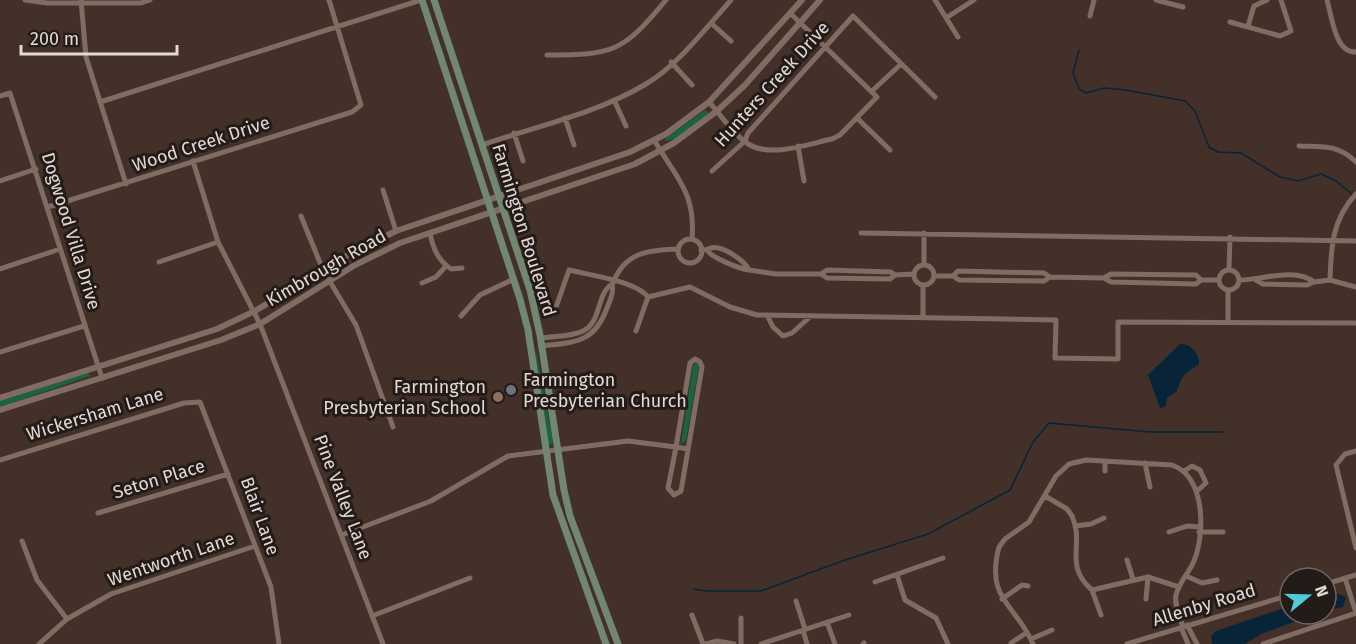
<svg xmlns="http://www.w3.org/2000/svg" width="1356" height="644" viewBox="0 0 1356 644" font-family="'Fira Sans',sans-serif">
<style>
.green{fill:#196540}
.water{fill:#072439}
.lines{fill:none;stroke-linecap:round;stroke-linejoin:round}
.stream{stroke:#072439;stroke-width:1.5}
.minor{stroke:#806c62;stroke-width:5}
.tertiary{stroke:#806c62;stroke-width:6}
.secondary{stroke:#718772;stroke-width:7}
.worship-dot{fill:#6b7280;stroke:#231b17;stroke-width:2}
.education-dot{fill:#8d6e63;stroke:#231b17;stroke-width:2}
.labels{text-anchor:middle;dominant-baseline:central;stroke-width:6;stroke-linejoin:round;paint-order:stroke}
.street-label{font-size:18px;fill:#e3d8d2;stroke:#231b17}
.poi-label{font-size:18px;fill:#e3d8d2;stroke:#231b17;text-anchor:start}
</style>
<rect width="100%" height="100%" fill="#433129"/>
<path class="green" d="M705 110 709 113 675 139 665 141V139Z
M536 351 553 442 551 445H548L534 352Z
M697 363 699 366 686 441 681 443 693 365Z
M88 373 90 376 0 407V401Z"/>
<path class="water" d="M1180 344C1191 343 1200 354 1199 364 1184 375 1183 373 1177 391L1167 398 1166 406 1160 408 1148 375Z
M1333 592 1346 597 1343 607 1326 610V594Z
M1290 606V614H1315L1261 634 1245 644H1212L1211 636 1216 631Z"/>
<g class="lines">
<path class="stream" d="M1079 50 1073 73 1079 89 1086 93 1104 88 1126 90 1185 101 1195 111 1209 147 1218 152 1241 153 1280 177 1298 181 1321 174 1336 181 1353 195
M694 589 705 591H761L845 560 928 534 1010 490 1033 442 1049 423 1150 432H1223"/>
<path class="minor" d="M25 0 47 3H141L150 0
M81 0 86 57 126 184
M935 0 958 37
M1156 0 1183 7
M1327 0C1332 17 1335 53 1356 52
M1090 16 1094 0
M946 18 974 0
M1230 22 1280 36 1291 31 1281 0
M712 24 731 41
M1248 26 1254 6 1267 0
M547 55C614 55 623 52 666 0
M671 62 692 85
M872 91 901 64
M0 96 10 93 102 378
M614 100 626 126
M100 102 421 0
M709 102C721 115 733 134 748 144 771 158 808 144 832 139L840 135 877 97 790 13
M565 118 574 145
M857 118 890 150
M514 133 523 161
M654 140C676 177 696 193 692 239
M482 145C537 126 596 114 646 84 677 66 707 27 731 0
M798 146 804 181
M1299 146C1323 147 1338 144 1356 162
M193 161 218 242 260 324 383 644
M712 171 745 141 748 133 853 16 935 97
M0 181 36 169
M383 190 396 231
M48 207 352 112 361 105 329 0
M301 216 323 270 356 325 393 427
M430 233C433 249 438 260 451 269L462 268
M861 233 1356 241
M924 233V265
M678 251a12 12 0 1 1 24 0a12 12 0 1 1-24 0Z
M701 250C705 250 708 249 711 248 722 245 744 260 749 270 740 269 712 258 707 250
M159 262 218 242
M914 275a10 10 0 1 1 20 0a10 10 0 1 1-20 0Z
M0 269 60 249
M1219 280a10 10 0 1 1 20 0a10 10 0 1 1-20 0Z
M749 270 776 274H821L827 278 890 279 895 275 891 272 827 270 821 274
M1229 270 1230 237
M895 275 914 274
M934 276H953L958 271 1044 273 1050 277 1044 281 959 280 953 276
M1050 277 1104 278 1111 282 1196 284 1201 280 1196 275 1111 274 1104 278
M1201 280H1219
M1240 280C1261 280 1295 267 1314 282L1307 285 1263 284 1256 280
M1330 280C1331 248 1332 219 1356 194
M1314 282 1330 280 1356 287
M422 283 436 277 446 266
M613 283C625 252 648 250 678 249
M1228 291V322
M554 313 569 270C589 275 636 281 648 297L690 287 730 307 757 315 1056 320 1055 358 1118 359V322L1356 323
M767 315 773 327 783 336 792 333 811 316
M461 316 480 295 514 279
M923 317V285
M636 331 648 297
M541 338C554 336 571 337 583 331 602 322 596 294 612 284 614 293 610 300 607 308 594 343 576 342 542 346
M0 352 84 326
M1356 451 1345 454 1336 465 1356 548
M0 460 184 403 200 402 271 587 279 644
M1145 463 1150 487
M1105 471V461
M1184 471 1192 466 1200 470 1206 483 1197 491
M1045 496 1067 509 1072 516C1085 544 1063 565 1092 590L1148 577 1179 587
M98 513 228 474
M1075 526 1091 524 1104 518
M1169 532 1187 526 1200 527
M1199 532H1223
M342 535 431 501 508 456 628 441 676 447 690 363 695 359 700 362 702 367 681 491 674 495 668 488 676 447 688 449
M22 541 37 580 67 619
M1127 560 1133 579
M897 575 905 600 936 618 948 644
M1186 576 1202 583 1217 580
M1345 578 1356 613
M875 582 943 558
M1326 584 1356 575
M1092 590 1101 615
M1002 599 1022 585 1028 586
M1146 599 1148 577
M796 601 805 629
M692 615 703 644
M372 616 470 578
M827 622 835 644
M1187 625 1197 644
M1181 627 1188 644
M803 630 807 644
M1031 639 1052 630
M1011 643 1026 633
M39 644 67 619 111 594 255 546
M706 644 717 641 734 644
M741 644V618
M761 644 849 615
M863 644 864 643
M1033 644C1016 604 985 600 999 547L1005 539 1029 522 1056 476 1069 464 1086 460 1172 465C1206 477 1205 534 1194 561 1189 573 1179 582 1176 595 1174 605 1180 617 1183 627
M1127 644 1290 595
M1263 644 1356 613"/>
<path class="tertiary" d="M0 398 217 329 255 311 350 254 396 231 630 152 666 134 709 102 802 0
M0 410 221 340 260 324 355 265 400 243 635 164 674 143 717 111 745 85 820 0"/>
<path class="secondary" d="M422 0 520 299 528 330 553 495 606 644
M434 0 530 290 540 335 564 490 570 516 618 644"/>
</g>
<circle class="worship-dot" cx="511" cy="390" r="6"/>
<circle class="education-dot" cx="498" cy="397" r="6"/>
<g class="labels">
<g class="street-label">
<text transform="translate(772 84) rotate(-48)">Hunters Creek Drive</text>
<text transform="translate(201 144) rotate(-18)">Wood Creek Drive</text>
<text transform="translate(524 230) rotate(73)">Farmington Boulevard</text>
<text transform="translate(71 231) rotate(73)">Dogwood Villa Drive</text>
<text transform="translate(326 268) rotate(-30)">Kimbrough Road</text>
<text transform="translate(95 414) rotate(-17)">Wickersham Lane</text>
<text transform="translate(159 479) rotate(-17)">Seton Place</text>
<text transform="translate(343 497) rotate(69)">Pine Valley Lane</text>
<text transform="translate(260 516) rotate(70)">Blair Lane</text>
<text transform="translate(171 559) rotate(-19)">Wentworth Lane</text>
<text transform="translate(1204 605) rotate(-17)">Allenby Road</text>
</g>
<g class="poi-label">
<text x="523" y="380">Farmington<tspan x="523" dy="21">Presbyterian Church</tspan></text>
<text x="486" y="387" text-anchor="end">Farmington<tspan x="486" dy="21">Presbyterian School</tspan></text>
</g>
</g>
<g transform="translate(1308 596) rotate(71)"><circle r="28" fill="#231b17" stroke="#706762" stroke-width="1.5"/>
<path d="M0-4.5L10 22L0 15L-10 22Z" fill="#52cbd8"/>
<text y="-9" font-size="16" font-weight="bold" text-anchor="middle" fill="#e3d8d2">N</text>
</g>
<path d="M21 45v9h156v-9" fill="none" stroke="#e3d8d2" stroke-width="3"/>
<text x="30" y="45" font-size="18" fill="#e3d8d2" stroke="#231b17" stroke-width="4.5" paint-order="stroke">200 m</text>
</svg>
